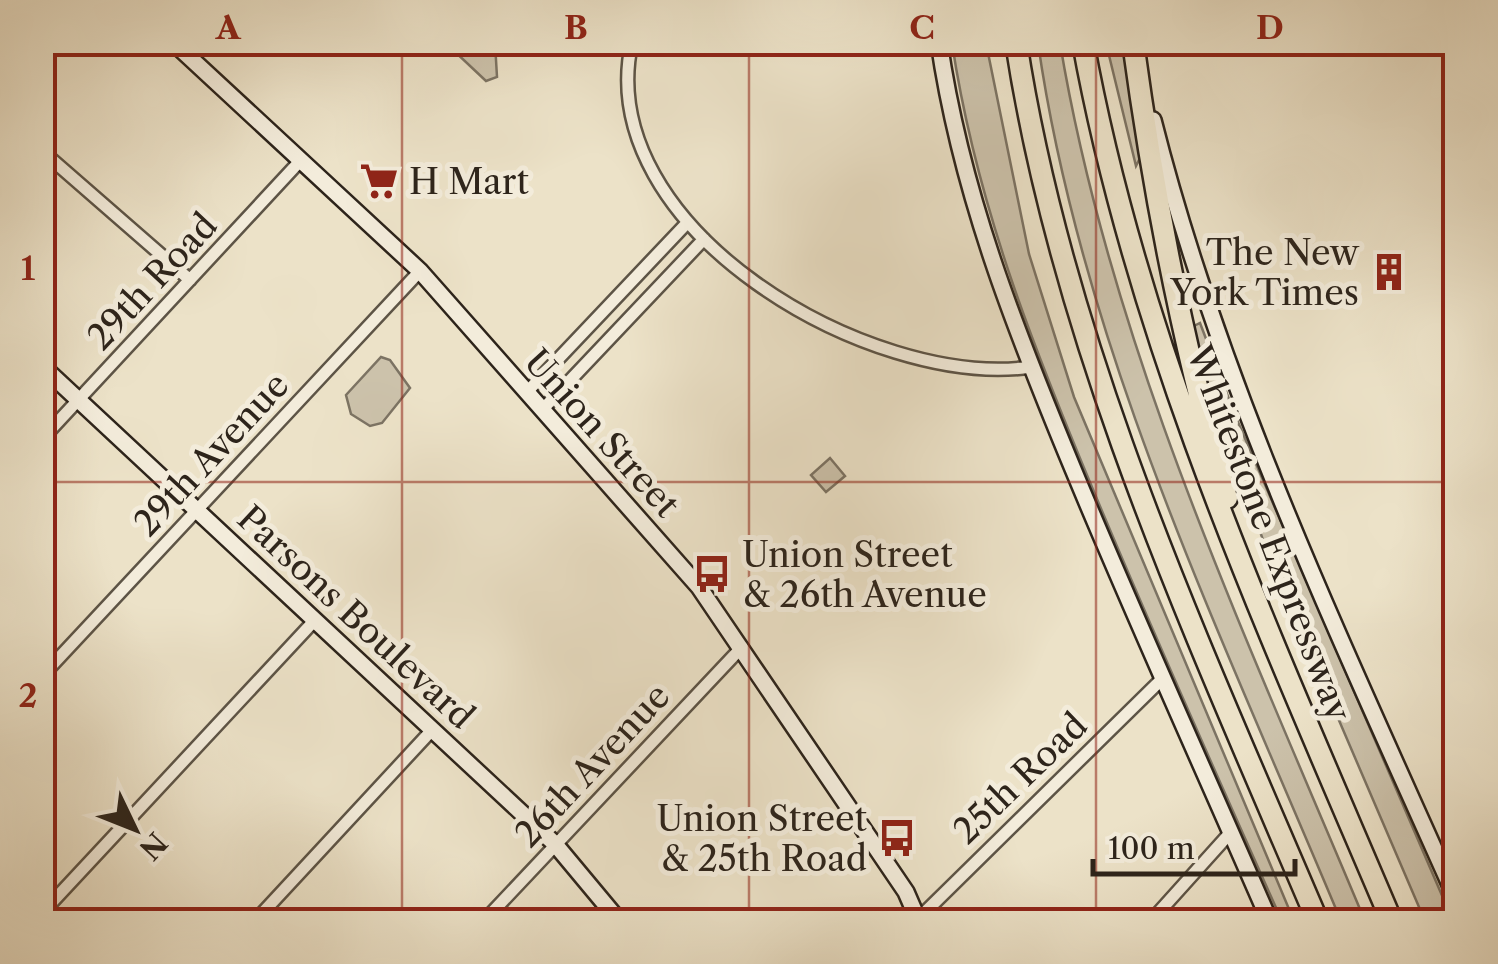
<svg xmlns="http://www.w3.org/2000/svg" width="1498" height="964" viewBox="0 0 1498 964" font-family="'Libre Caslon Text',serif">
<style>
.green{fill:#ccc2ab;stroke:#7c7363;stroke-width:2.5}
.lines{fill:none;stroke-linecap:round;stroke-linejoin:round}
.street-casing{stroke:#5d5446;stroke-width:16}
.secondary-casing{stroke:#2d241b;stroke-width:20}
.highway-casing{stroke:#2d241b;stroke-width:25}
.street{stroke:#f3ecdb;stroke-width:11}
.secondary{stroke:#f3ecdb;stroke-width:15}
.highway{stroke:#ece2c8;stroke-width:20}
.grid{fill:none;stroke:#8f2418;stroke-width:2.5;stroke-opacity:0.55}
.labels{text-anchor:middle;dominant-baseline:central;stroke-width:10;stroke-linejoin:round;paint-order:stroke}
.poi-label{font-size:35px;fill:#2d241b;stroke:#f3ecdb;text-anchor:start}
.street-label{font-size:35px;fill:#2d241b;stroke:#f3ecdb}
.neatline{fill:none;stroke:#8f2418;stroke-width:4}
.grid-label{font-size:32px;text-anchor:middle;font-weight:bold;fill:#8f2418}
</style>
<rect width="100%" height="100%" fill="#ece2c8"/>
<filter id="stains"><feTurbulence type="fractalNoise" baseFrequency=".002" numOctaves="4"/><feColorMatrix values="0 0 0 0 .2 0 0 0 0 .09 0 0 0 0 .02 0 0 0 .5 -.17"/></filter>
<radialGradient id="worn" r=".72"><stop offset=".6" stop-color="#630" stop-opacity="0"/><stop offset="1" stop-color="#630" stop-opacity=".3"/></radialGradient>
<path class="green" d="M458 43H495L497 77 486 81 452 49Z
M952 43H986L1029 254 1074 397 1294 921H1282C1221 785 1160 649 1102 511 1037 357 977 209 952 43Z
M1038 43H1060C1111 350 1246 636 1365 921H1341C1223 638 1082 350 1038 43Z
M1106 43H1122L1141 156 1136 166Z
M1200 323 1235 415 1453 921H1425L1269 557 1196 350 1194 326Z
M381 357 390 360 410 388 382 423 370 426 351 414 346 395Z
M830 458 845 476 826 492 811 475Z"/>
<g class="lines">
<g class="street-casing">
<path id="street" d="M632 42C590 228 871 390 1031 367
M42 151 190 280
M526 393 687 223
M542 410 704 239
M42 439 301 160
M42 676 420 271
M42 913 315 620
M918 919 1162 679
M254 922 433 729
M483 922 742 647
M1150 922 1231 832"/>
</g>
<g class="secondary-casing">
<path id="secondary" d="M173 42 420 271 699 587 906 892 919 922
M939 42C961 193 1015 329 1073 469 1136 621 1204 770 1270 922
M1153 120C1221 390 1343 644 1456 898
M42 366 555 844 620 922"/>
</g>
<g class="highway-casing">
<path id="highway" d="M1016 42C1063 350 1197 638 1318 922
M1083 42C1139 351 1270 635 1392 922
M1133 42C1154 197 1183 348 1227 498"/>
</g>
<use href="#street" class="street"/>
<use href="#secondary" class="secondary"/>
<use href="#highway" class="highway"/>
</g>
<path class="grid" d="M402 42V922M749 42V922M1096 42V922M42 482H1456"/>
<defs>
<g id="supermarket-bare" transform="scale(3)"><path d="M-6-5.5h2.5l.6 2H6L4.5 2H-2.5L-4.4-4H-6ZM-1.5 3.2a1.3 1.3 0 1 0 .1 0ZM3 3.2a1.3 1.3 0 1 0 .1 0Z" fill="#8f2418" stroke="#f3ecdb" stroke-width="2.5" paint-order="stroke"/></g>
<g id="building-bare" transform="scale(3)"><path d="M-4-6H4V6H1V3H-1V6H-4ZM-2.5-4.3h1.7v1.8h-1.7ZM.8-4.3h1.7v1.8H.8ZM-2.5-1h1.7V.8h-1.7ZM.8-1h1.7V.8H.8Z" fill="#8f2418" stroke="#f3ecdb" stroke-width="2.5" paint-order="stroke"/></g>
<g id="bus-bare" transform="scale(3)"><path d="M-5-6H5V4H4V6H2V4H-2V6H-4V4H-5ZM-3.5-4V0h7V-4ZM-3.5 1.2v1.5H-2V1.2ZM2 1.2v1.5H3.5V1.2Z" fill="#8f2418" stroke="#f3ecdb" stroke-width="2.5" paint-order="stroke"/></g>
</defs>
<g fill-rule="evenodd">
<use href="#supermarket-bare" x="379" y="181"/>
<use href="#building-bare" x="1389" y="272"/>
<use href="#bus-bare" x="712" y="574"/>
<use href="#bus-bare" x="897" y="838"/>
</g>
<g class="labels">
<g class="poi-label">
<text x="409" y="181">H Mart</text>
<text x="1359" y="252" text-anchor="end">The New<tspan x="1359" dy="40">York Times</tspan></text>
<text x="742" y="554">Union Street<tspan x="742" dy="40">&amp; 26th Avenue</tspan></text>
<text x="867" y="818" text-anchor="end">Union Street<tspan x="867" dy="40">&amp; 25th Road</tspan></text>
</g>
<g class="street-label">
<text transform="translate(152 281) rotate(-47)">29th Road</text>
<text transform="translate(602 433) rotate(48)">Union Street</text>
<text transform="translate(211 454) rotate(-47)">29th Avenue</text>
<text transform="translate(1269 533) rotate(69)">Whitestone Expressway</text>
<text transform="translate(356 617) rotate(43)">Parsons Boulevard</text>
<text transform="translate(592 765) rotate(-47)">26th Avenue</text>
<text transform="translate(1020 778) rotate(-44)">25th Road</text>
</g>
</g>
<rect width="1498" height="964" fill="none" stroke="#ece2c8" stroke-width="110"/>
<g transform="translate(135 829) rotate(133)" stroke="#f3ecdb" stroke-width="8" paint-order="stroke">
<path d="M0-8L18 38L0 25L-18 38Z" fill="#2d241b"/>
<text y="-15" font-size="28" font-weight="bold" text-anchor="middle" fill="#2d241b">N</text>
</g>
<path d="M1093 859v15h202v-15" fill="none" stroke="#2d241b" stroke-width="5"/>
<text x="1108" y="859" font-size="30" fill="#2d241b" stroke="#f3ecdb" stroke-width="8" paint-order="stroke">100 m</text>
<rect x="55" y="55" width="1388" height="854" class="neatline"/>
<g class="grid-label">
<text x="228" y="39">A</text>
<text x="576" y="39">B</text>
<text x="922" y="39">C</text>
<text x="1270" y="39">D</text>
<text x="28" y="280">1</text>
<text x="28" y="707">2</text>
</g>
<rect width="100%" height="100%" filter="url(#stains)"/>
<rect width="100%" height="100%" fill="url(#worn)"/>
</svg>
